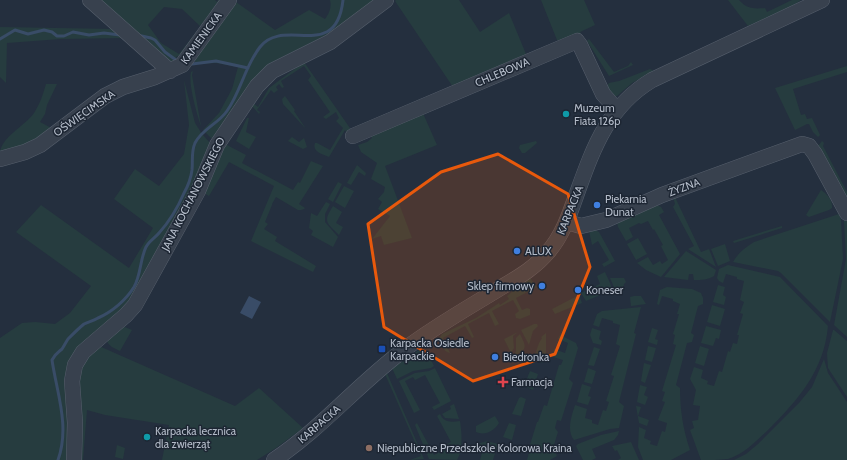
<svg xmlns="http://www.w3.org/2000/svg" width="847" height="460" viewBox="0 0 847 460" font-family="Cabin,sans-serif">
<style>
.green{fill:#263c3f}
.water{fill:#394c67}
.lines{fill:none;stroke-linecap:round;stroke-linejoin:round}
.stream{stroke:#394c67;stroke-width:3}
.minor-casing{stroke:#565f6c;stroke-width:16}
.minor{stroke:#38414e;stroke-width:15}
.marked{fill:#e8590c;fill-opacity:0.2;stroke:#e8590c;stroke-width:3;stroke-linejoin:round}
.culture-dot{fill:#0f9aa8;stroke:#1d2633;stroke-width:1.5}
.shop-dot{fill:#3f7fe0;stroke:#1d2633;stroke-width:1.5}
.transit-dot{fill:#1a4fb4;stroke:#1d2633;stroke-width:1.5}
.health-dot{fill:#e0444e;stroke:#1d2633;stroke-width:1.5}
.education-dot{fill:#8d6e63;stroke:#1d2633;stroke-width:1.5}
.labels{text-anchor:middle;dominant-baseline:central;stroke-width:3;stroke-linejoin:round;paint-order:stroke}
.street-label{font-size:11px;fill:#b4bcc9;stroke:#1d2633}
.poi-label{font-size:11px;fill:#b4bcc9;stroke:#1d2633;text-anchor:start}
</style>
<rect width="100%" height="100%" fill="#242f3e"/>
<path class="green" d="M94 0H215L217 2 218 0H224L205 26 201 24 200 26 182 9 164 7 148 25 161 43 179 54 196 32 198 35 181 58 177 56 173 64Z
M234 0H237L236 2 275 30 309 10 325 19C329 14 332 6 330 0H380L346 26 280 63 215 139H212L203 130 219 113 232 89 238 67 216 63 195 64V60H193Z
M396 0H459L480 32 509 13 526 54 453 87 395 1Z
M541 0H584L595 25 580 32 581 35 561 43 557 40Z
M728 0H739C747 9 754 9 765 8L767 12 792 0H801L792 6 748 26Z
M0 27 114 29 126 38 61 39 7 43 6 83 0 77Z
M589 39 614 72 628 66 631 62 633 65 609 76 587 41Z
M304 62 352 131 349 136 345 130 329 157C322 154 312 152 315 143H317L330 150 343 128 336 121 339 118 336 112 326 119 323 117 330 112 308 80 311 76 304 66 281 81 284 87 282 88 279 84 276 87 278 90 274 93 271 90 257 110 260 112 259 114 252 106 253 103 258 107 269 88Z
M847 66V72L793 89 801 115 805 114 807 119 812 118 820 135 818 137 813 132 809 124H807L795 130 775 88Z
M650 69 654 71 632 83 617 96H615L606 88 609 83 619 81Z
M193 71 192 75 201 126C197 114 188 84 191 72Z
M184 80 195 123 202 134 211 144V150L133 302 80 350 70 460H0V338L22 323 35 322 55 324 70 313 91 286 16 232 41 205 129 268 153 228 114 199 135 169 159 186 184 154 189 125Z
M46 84H57L47 105 45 114 40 122 55 130 43 139 0 153C1 137 25 126 34 113 40 104 43 94 46 84Z
M285 96 295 110 294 111 306 129 283 104 282 99Z
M422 111 437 145 385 166 412 238 384 245 381 236 372 239 390 216 378 209 382 202 378 199 384 192 385 187 371 179 377 163 361 152 358 145 367 142 372 138 370 134Z
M247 118H249L246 132 256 137 249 149 236 141Z
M292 137 299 142 304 138 307 147 303 149 288 141Z
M536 141 537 143 525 153H522L519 148 520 145Z
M822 141 824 143 823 146 847 192V206L818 146Z
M224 145H227L246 155 242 163 293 190 298 182 300 183 311 161 323 166 299 204 305 208 304 209 301 210H298L276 197 272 204V205L265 222 268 224 264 229 277 237 275 241 316 266 313 272 251 241 274 186 229 162 209 196 204 193Z
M357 165 366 173 365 176 359 172 351 185 347 183Z
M338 182 342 184 333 202 328 199Z
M344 186 354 191 345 208 335 202Z
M821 190C827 194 833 200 832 208L829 210 809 217 806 215Z
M674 195 701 252 709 249 716 267 688 249 694 246 673 207 675 204 673 197Z
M326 202 330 204 325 214V222L338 237 333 247 311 235 313 231 309 228 311 213 317 216Z
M657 205 661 207 664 212 659 215 680 254 661 277 646 270 637 263 648 257 653 265 660 261 662 264 668 260 661 246 663 245 654 229 653 230 648 221 641 224 639 223 629 228 633 237 626 241 618 227 617 221 653 206Z
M333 206 342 212 336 223 343 227 339 235C326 222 323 222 333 206Z
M839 214 841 220 843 259 830 322 781 273 778 271 733 262C738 253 745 248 754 242Z
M847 217V337L834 325 846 259 844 221Z
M782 226V228L734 243 733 241Z
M595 230 599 232 615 261 604 267 602 264 609 260 598 241 592 245 589 231Z
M638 238 647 254 636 260 627 244Z
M725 244 730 261 718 266 711 249Z
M686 251 716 270 714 276C708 280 701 280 694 280L693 274H689L688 280 664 277Z
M728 265 780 277 828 326C824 371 798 400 767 431 755 442 744 454 728 459 720 460 709 460 701 460L690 430 694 428 692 421 698 420 700 406 693 405 696 390 690 379 694 367 703 370 701 378 708 381 707 384 714 386 719 371 722 372 728 351 730 352 733 343 737 344 739 335H737L743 314 740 313 744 302 740 300 744 281 737 279V277L726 274 723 283 719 281 717 278 719 269Z
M605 272 610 283 614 295 612 290 586 301 581 293 600 284 597 276Z
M530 278 537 287 516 298 522 310 527 308 530 309V315L520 319 516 318 515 314 519 311 513 300 492 311 499 324 495 326 489 313 468 324 474 337 472 338 465 326 443 338 450 353C443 352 441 344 439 339L442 334 476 318 499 303 500 305 509 299 507 296 515 289Z
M610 278H624L626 282 624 284 623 289 616 292Z
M718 285 725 287 723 295 726 297 724 305 713 302Z
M667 287 692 289 701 293 703 298V304L698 306 691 333 694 335 692 342 687 343 676 385 680 388C680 410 683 429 690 450L671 460H643L638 447 639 427 646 430 644 438 651 441 650 444 657 446 662 431 665 432 667 423 658 420 665 402 662 401 665 392 662 391 676 345 673 344 675 335 673 334 679 314H677L680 304 673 301V299L662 296 659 305 657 304 660 290Z
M579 295 582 303 555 314 552 309Z
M634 296H641L646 304 631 306 630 297Z
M712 305 725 309 720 326 707 322Z
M641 307 634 333 636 334 619 402 624 406 619 428 610 429 574 440C566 430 572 415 575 405L587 409 585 418 592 420V423L598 425 603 410 606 411 609 402 606 401 614 376 611 375 620 346 616 344 620 325 613 323V321L602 318 599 327 593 325 597 314 602 311Z
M534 324H537L538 326 533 331 529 345 521 330Z
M120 325 132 330 120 351C114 348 107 346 107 339Z
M706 326 721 330 719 339 716 338 713 346 701 343Z
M592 328 601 331 599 339 602 341 601 345 593 343 590 335Z
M652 328 658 330 655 339 658 340 657 345 648 342Z
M833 330H834L847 341V397L828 368 827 353Z
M518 332 513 336 514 348 511 353 504 339Z
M546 333V353L543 363 533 360 539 343 542 338 541 337Z
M520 334C527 348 527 349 514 356L516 351V338Z
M560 335 576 343 578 348 569 379 573 383 561 421 557 420 555 428 558 432 553 448 557 456 550 460H527L530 449 529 448 537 422H538L544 405 547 406 559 365H561L563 360 553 357 554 349 565 353 568 343 558 339Z
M99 346 235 406 259 388 303 428 276 448 257 460H162L169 425 105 415 87 410 83 460H78L77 393 82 361Z
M648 346 656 348 652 362 645 360Z
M700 346 709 349 704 366 695 363Z
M594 347 600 349 594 366 588 365Z
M421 349 427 352 434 366 431 368 413 371 397 379 392 368 395 365Z
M824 359 828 373 847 402V460H734L746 454 758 444 799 403 812 387Z
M644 363 651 365 645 383 641 381Z
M435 368 451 401 434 410 432 407 440 403 425 375 415 380 413 377 405 381 420 410 414 413 399 381 415 373 429 371Z
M588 368 596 371 592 384 584 382Z
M530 371 538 374 533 390 524 386Z
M387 373 424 459 410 460 421 456 385 374Z
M582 384 591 387 588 396 591 397 588 405 577 402Z
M640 385 647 387 644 395 648 397 645 405 637 402Z
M521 397 526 399 521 416 512 414 519 398Z
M454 404 459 419 445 418 442 414 451 409 450 406Z
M636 406 641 407 638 416 649 420 647 426 639 423Z
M440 414C444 423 451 422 460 421 462 433 463 450 457 460L429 459 415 425 417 423 434 455 442 451 441 447 451 442 437 416Z
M495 416 499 423C494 431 485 436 476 432V426Z
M509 423 516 425 512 440 503 437Z
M619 431 618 435 614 440 592 449 596 458 592 460H583L576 446 578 444 601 435Z
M487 441 498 444 493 460H480L483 449 476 447 480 443Z
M631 442 639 460H618L621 458 617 450 615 451 612 446Z
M117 445 125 448 123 459 115 457Z"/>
<path class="water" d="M249 296 261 302 252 319 240 313Z"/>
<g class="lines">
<path class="stream" d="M137 35 151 38 155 40 165 52 176 60
M0 39 15 30 28 34 44 30 52 32 57 36H64L73 32 89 35 104 33 120 35
M192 64 216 61 248 68
M58 460C70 426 57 394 52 360 55 354 57 353 62 349 64 346 66 342 68 339 73 334 79 328 84 324 88 322 93 321 98 318 112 312 126 300 134 287 141 275 140 259 146 247 149 241 155 238 159 233 169 222 178 207 184 193 188 186 191 178 192 170 193 160 191 152 195 143 202 129 218 124 227 111 241 91 245 66 260 47 284 16 336 63 343 0"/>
<g class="minor-casing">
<path id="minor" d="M90 0 170 71
M353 136 577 41 580 45 603 94 617 110
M0 159 25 152 40 145 105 96 123 87 155 77 182 65 229 0
M567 222 581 226 606 220 662 195 802 144 809 146 815 154 847 213
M74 460 75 423 72 381 75 365 83 352 126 315 135 305 198 191 217 145 257 86 272 71 330 42 386 0
M274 460C322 428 359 383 405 349 434 327 466 309 497 290 515 279 534 269 548 252 562 236 569 216 576 196 593 149 607 107 652 80L822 0"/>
</g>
<use href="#minor" class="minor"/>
</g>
<path class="marked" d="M498 154 568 194 590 267 555 354 473 381 384 327 368 224 441 172Z"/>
<g class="culture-dot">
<circle cx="566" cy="114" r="4"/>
<circle cx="147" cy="437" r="4"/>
</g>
<g class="shop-dot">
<circle cx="597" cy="205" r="4"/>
<circle cx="517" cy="251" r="4"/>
<circle cx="542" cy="286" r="4"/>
<circle cx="578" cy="290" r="4"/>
<circle cx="495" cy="357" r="4"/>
</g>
<rect class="transit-dot" x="378" y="345" width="8" height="8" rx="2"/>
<path class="health-dot" d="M501 376h4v4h4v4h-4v4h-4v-4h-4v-4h4z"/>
<circle class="education-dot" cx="369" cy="448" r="4"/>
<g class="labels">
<g class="street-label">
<text transform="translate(201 38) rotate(-54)">KAMIENICKA</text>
<text transform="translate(502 72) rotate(-23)">CHLEBOWA</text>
<text transform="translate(84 113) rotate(-35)">OŚWIĘCIMSKA</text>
<text transform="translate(684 187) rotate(-20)">ŻYZNA</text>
<text transform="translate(193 194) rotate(-63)">JANA KOCHANOWSKIEGO</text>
<text transform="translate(570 210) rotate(-68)">KARPACKA</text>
<text transform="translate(319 424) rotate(-41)">KARPACKA</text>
</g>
<g class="poi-label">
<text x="574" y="108">Muzeum<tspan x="574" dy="13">Fiata 126p</tspan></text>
<text x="605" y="199">Piekarnia<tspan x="605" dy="13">Dunat</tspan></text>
<text x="525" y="251">ALUX</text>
<text x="534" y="286" text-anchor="end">Sklep firmowy</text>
<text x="586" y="290">Koneser</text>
<text x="390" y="343">Karpacka Osiedle<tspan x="390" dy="13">Karpackie</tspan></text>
<text x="503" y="357">Biedronka</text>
<text x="511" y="382">Farmacja</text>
<text x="155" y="431">Karpacka lecznica<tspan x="155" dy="13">dla zwierząt</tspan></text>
<text x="377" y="448">Niepubliczne Przedszkole Kolorowa Kraina</text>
</g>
</g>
</svg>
